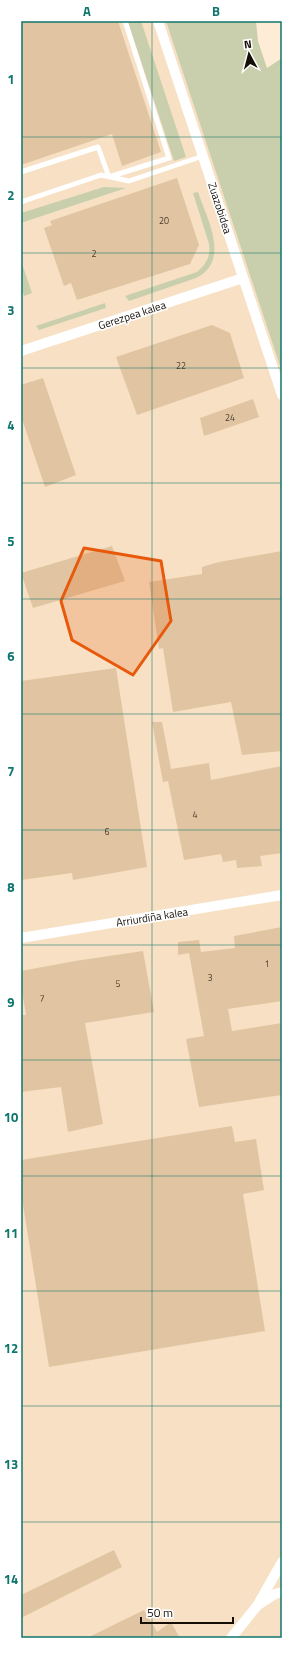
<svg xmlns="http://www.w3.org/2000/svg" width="303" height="1659" viewBox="0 0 303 1659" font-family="'Titillium Web',sans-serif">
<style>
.built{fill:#f7e0c3}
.green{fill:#c9cfac}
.building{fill:#e1c5a2}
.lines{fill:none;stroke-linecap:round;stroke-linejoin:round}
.lane{stroke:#fff;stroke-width:5}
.street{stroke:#fff;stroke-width:10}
.marked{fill:#e8590c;fill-opacity:0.2;stroke:#e8590c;stroke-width:3;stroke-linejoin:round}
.grid{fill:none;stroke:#0f766e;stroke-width:1;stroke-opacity:0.55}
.labels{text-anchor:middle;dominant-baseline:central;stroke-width:3.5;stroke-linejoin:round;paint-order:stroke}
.number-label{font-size:9px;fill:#473c2e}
.street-label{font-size:11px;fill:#140e07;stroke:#fff}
.neatline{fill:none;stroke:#0f766e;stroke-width:1.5}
.grid-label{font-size:13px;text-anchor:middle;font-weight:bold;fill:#0f766e}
</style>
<rect width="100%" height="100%" fill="#ffecd6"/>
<path class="built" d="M21 21H166L282 372V1638H21Z"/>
<path class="green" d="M130 21H141L186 157 174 161 128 22Z
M166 21H256L258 41 267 68 282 58V372Z
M104 187 126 188 21 223V213Z
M198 192C207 219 231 261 196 278L129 301 125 296 197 272C206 264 211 257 209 244L193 193Z
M21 261 32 293 24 296 21 287Z
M105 303 106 308 39 330 36 326Z"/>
<path class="building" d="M21 21H118L161 152 122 166 112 134 21 165Z
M177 178 199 245 190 264 77 300 71 283 64 286 44 228 52 225 50 221Z
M212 325 230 333 244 378 137 415 116 357Z
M43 378 76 475 45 487 21 416V385Z
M253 399 259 417 204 436 200 418Z
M112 546 125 581 33 608 21 573Z
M282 551V751L242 755 231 702 173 712 163 648 159 649 149 582 202 574V567L219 562Z
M116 668 147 867 73 880 72 873 21 880V681Z
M152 722H162L171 769 209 763 211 780 282 766V853L260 856 262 866 237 868 236 860 223 862 221 854 184 860 168 781 163 782Z
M282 927V1001L228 1009 232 1031 282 1023V1095L199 1107 186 1039 204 1036 189 953 178 955V942L199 940 201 952 235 948 234 936Z
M143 951 154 1012 85 1023 103 1124 68 1132 61 1087 21 1092V1015H26L21 985V971L75 961Z
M232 1126 235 1142 256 1139 264 1190 243 1194 265 1331 49 1367 21 1192V1160Z
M114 1550 122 1567 21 1618V1595Z
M144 1610 157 1632 171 1622 180 1638H87Z"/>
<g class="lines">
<path class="lane" d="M21 172 98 147 109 177 169 158 125 21
M21 202 101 175 129 181 203 156"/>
<path class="street" d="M158 21 282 395
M21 351 243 278
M21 938 282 895
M258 1605 275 1594 282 1592
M231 1638 257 1606 282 1562"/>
</g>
<path class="marked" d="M84 548 161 561 171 621 133 675 72 640 61 601Z"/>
<path class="grid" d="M152 21V1638M21 137H282M21 253H282M21 368H282M21 483H282M21 599H282M21 714H282M21 830H282M21 945H282M21 1060H282M21 1176H282M21 1291H282M21 1406H282M21 1522H282"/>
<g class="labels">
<g class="number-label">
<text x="164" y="220">20</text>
<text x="94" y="253">2</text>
<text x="181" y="365">22</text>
<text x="230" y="417">24</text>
<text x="195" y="814">4</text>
<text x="107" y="831">6</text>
<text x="267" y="963">1</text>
<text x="210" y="977">3</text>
<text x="118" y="983">5</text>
<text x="42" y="998">7</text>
</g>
<g class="street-label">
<text transform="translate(220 208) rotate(72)">Zuazobidea</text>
<text transform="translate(132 315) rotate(-18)">Gerezpea kalea</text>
<text transform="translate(152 917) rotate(-9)">Arriurdiña kalea</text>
</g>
</g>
<rect width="303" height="1659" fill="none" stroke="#ffffff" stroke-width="44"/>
<g transform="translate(249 54) rotate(353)" stroke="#ffffff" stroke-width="3" paint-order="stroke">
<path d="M0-3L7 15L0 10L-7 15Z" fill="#140e07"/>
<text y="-6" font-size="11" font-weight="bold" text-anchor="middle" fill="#140e07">N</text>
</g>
<path d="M141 1617v6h92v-6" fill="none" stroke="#140e07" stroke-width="2"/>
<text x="147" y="1617" font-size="12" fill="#140e07" stroke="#ffffff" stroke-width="3" paint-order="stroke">50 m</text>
<rect x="22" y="22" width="259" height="1615" class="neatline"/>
<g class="grid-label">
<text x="87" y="16">A</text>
<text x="216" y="16">B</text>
<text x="11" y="84">1</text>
<text x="11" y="200">2</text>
<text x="11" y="315">3</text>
<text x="11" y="430">4</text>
<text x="11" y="546">5</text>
<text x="11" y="661">6</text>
<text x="11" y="776">7</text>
<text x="11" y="892">8</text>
<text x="11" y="1007">9</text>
<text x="11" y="1122">10</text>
<text x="11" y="1238">11</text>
<text x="11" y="1353">12</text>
<text x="11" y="1469">13</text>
<text x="11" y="1584">14</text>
</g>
</svg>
